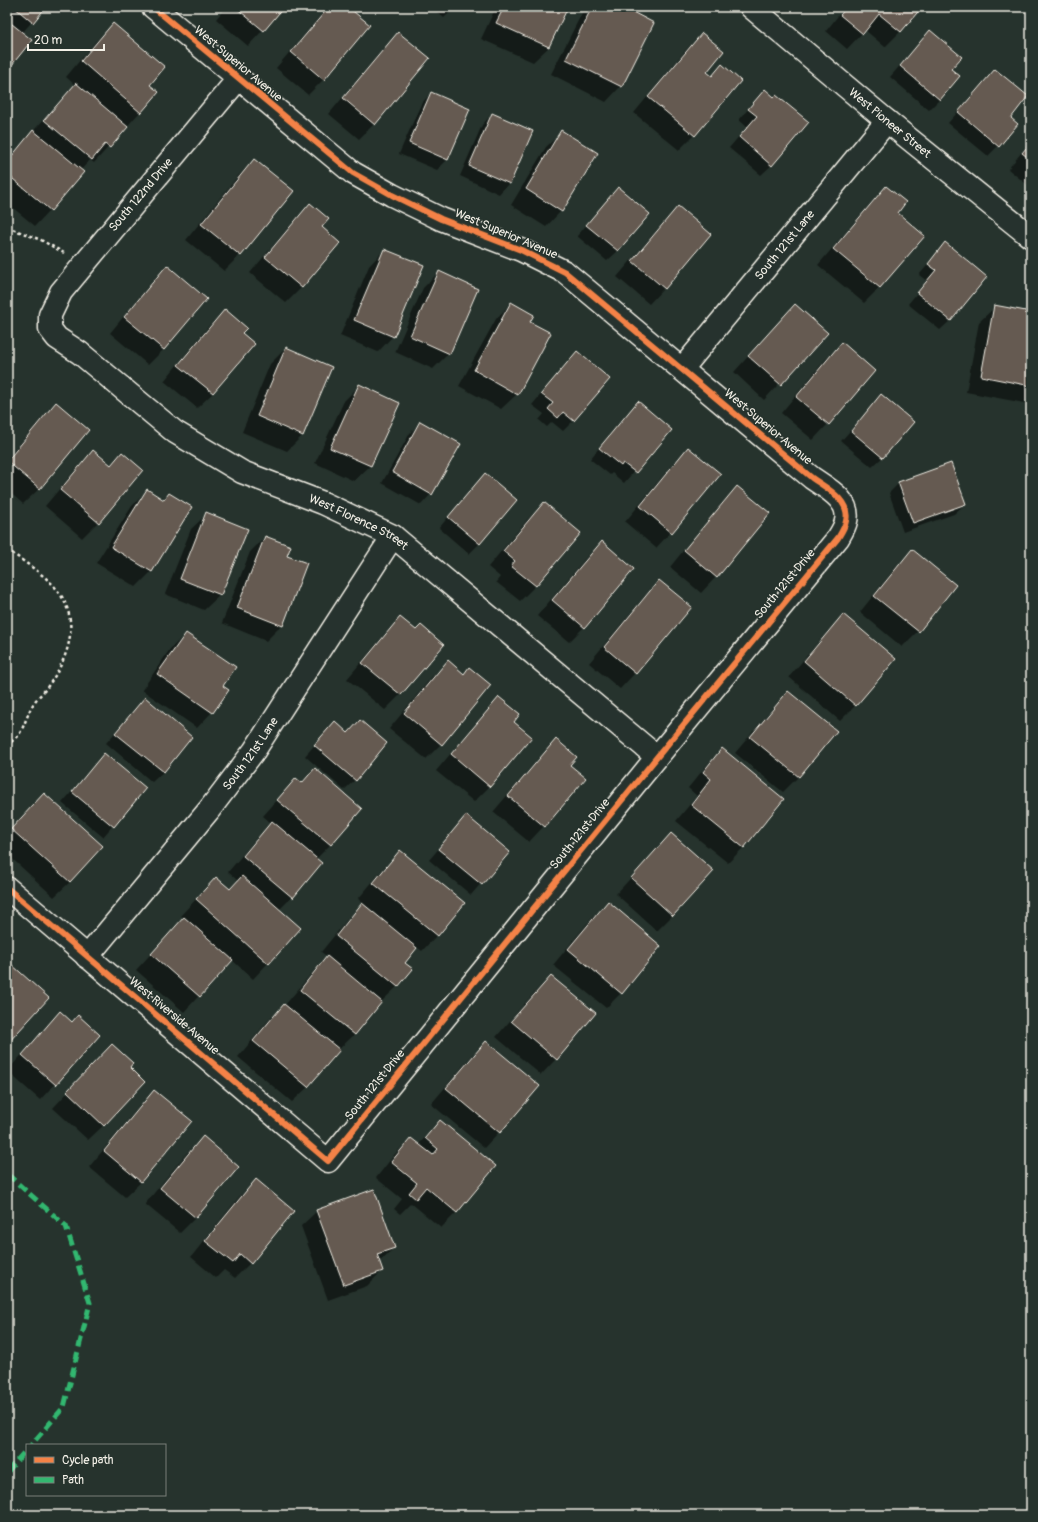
<svg xmlns="http://www.w3.org/2000/svg" width="1038" height="1522" viewBox="0 0 1038 1522" font-family="Pangolin,sans-serif">
<style>
.shadow{fill:#0007}
.building{fill:#655a51;stroke:#f4f1e8}
.lines{fill:none;stroke-linecap:round;stroke-linejoin:round}
.street-casing{stroke:#f4f1e8;stroke-width:25}
.path{stroke:#f4f1e8;stroke-width:2.5;stroke-dasharray:3 3;stroke-linecap:butt}
.street{stroke:#26332d;stroke-width:22}
.quiet{stroke:#33b770;stroke-width:5;stroke-dasharray:10 5;stroke-linecap:butt}
.cycleway-casing{stroke:#26332d;stroke-width:8}
.cycleway{stroke:#f48246;stroke-width:6}
.labels{text-anchor:middle;dominant-baseline:central;stroke-width:3;stroke-linejoin:round;paint-order:stroke}
.street-label{font-size:12px;fill:#f4f1e8;stroke:#26332d}
</style>
<rect width="100%" height="100%" fill="#26332d"/>
<filter id="ink" filterUnits="userSpaceOnUse"><feTurbulence type="fractalNoise" baseFrequency=".025" numOctaves="2"/><feDisplacementMap in="SourceGraphic" scale="8" xChannelSelector="R" yChannelSelector="G"/><feConvolveMatrix kernelMatrix="1 2 1 2 8 2 1 2 1" color-interpolation-filters="sRGB"/></filter>
<g filter="url(#ink)">
<path class="shadow" d="M7 7H45L22 33 7 69Z
M226 7H283L263 30 248 46 216 19Z
M328 7H346L324 79 308 95 276 68Z
M431 7H455L444 18Z
M496 7H567L549 47 533 62 481 39Z
M585 7H621V86L606 102 551 74Z
M845 7H920L901 31 885 47 865 30 847 49 826 31Z
M113 25 140 112 94 163 90 160 80 171 50 210 35 226 7 203V160L75 85 66 77 97 40Z
M930 31 950 70 940 99 929 110 890 77Z
M398 33 374 124 359 139 329 114 383 49Z
M702 34 706 72 711 76 722 66 694 135 679 150 634 113 686 50Z
M995 70 1009 118 998 146 988 156 948 123Z
M431 93 469 110 447 160 437 170 399 154 421 104Z
M755 101 772 165 761 175 729 148 747 127 739 120Z
M492 114 509 183 499 194 460 176 482 125Z
M562 132 561 211 546 227 511 205 546 147Z
M1031 141V188L1008 169Z
M254 160 240 255 224 271 186 240 239 175Z
M886 187 896 213 923 236 879 288 864 303 818 265 871 203Z
M618 188V251L607 261 577 236Z
M310 204 321 227 339 243 301 288 286 303 250 273 295 220Z
M678 207 664 288 649 304 617 277 663 223Z
M946 244 951 320 940 330 908 304 927 281 919 275Z
M384 250 393 336 378 352 340 336 369 266Z
M168 267 206 299 163 350 148 365 110 333 152 282Z
M439 272 449 353 433 369 395 352 423 288Z
M511 303 529 322 517 394 501 409 459 386 496 319Z
M795 305 826 333 764 400 734 372Z
M995 307 1031 313V396L1024 403 966 392 979 322Z
M225 311 241 333 254 344 213 393 197 408 164 381 209 326Z
M842 344 828 424 813 440 781 413 826 359Z
M286 348 331 367 302 436 287 451 242 432 270 364Z
M567 363 573 421 563 431 552 422 547 427 539 420 544 414 532 405Z
M360 385 370 466 354 481 315 463 344 401Z
M881 396 883 457 872 467 841 441Z
M56 404 88 430 39 489 23 504 7 490V459L41 419Z
M628 413 670 430 624 483 612 473 610 475 590 459Z
M420 423 459 445 431 494 421 505 382 483 410 433Z
M688 448 671 532 656 548 625 522 673 464Z
M93 451 110 465 122 453 98 522 82 538 45 506 78 467Z
M899 483 965 504 954 514 903 532 889 493Z
M475 485 480 543 469 554 439 528Z
M738 487 716 577 701 593 670 567 722 503Z
M147 491 163 500 169 494 191 507 151 572 136 587 96 563 132 506Z
M544 504 579 534 535 586 520 601 496 582 500 577 488 567 528 519Z
M207 514 246 530 220 595 204 610 165 594 191 529Z
M265 537 286 556 282 625 266 641 222 623 250 552Z
M602 542 584 627 569 642 537 616 586 558Z
M912 550 955 585 918 631 902 647 860 612 897 566Z
M659 581 635 673 620 689 589 663 644 597Z
M843 616 856 705 840 721 789 677 828 631Z
M400 618 416 631 442 645 400 695 385 710 347 679 385 634Z
M186 634 221 686 212 712 197 728 142 690 170 649Z
M448 662 441 744 426 759 389 729 432 677Z
M788 692 835 731 798 777 783 792 735 753 773 708Z
M500 698 512 722 531 738 489 787 474 802 436 771 484 714Z
M145 699 191 737 163 772 152 782 106 743Z
M325 733 348 734 355 780 344 790 305 756Z
M556 740 569 765 544 826 529 842 493 812 541 756Z
M722 749 783 799 743 848 728 863 676 821 697 796 688 788 707 765Z
M104 755 145 788 103 837 62 803Z
M315 769 361 809 330 845 316 859 321 863 292 897 279 910 268 963 253 979 232 960 184 1012 136 970 184 918 181 915 216 878 229 890 238 881 228 872 257 838 271 823 263 816 296 779 301 783Z
M29 810 70 882 54 897 7 854V834Z
M466 817 508 852 471 895 429 860Z
M671 834 673 915 657 931 616 894Z
M400 851 437 935 422 951 417 947 404 963 398 986 382 1001 354 1035 338 1050 308 1087 292 1102 238 1057 269 1020 285 1005 312 973 328 957 321 952 347 920 362 905 380 919 381 918 358 899 385 867Z
M608 903 621 993 606 1008 553 965 592 918Z
M551 977 594 1013 556 1059 541 1075 496 1037 535 992Z
M60 1013 72 1023 99 1036 40 1100 7 1071Z
M486 1042 499 1132 484 1148 431 1104 471 1057Z
M97 1061 104 1125 88 1140 53 1108Z
M154 1092 190 1121 141 1182 125 1197 89 1167 139 1107Z
M441 1121 457 1212 441 1228 411 1203 400 1214 394 1209 402 1199 376 1178 395 1154 411 1139 418 1145Z
M203 1138 238 1167 195 1218 180 1233 145 1204 187 1153Z
M256 1181 250 1263 235 1278 224 1270 216 1278 191 1257 240 1196Z
M317 1211 394 1248 379 1262 382 1271 367 1286 328 1300 301 1226Z"/>
<path class="building" d="M14 7H46L33 23Z
M235 7H284L264 31Z
M329 7H348L370 25 324 80 291 52Z
M504 7H568L549 47 496 23Z
M592 7H623L654 23 622 87 566 59Z
M847 7H922L901 32 879 14 863 34 840 15Z
M7 20 32 40 7 71Z
M113 23 165 67 150 85 159 92 141 113 81 61Z
M930 30 962 57 951 69 960 76 940 100 900 66Z
M398 32 430 58 375 125 343 98Z
M702 33 724 51 707 72 712 76 722 64 741 81 695 136 648 97Z
M995 69 1028 96 1011 118 1018 124 999 147 958 112Z
M76 83 128 127 110 148 105 144 92 160 44 120Z
M765 89 774 97 776 95 809 122 772 166 739 137 757 116 748 109Z
M431 92 470 109 448 160 409 143Z
M492 113 533 131 510 184 469 166Z
M33 130 84 172 51 211 7 174V162Z
M561 130 598 153 562 212 526 189Z
M1031 142V160L1022 153Z
M254 159 294 191 241 256 201 224Z
M886 186 906 202 898 213 925 236 880 288 833 249Z
M618 187 650 214 618 251 586 225Z
M310 203 329 219 322 227 340 243 302 288 265 257Z
M678 206 711 234 665 289 632 261Z
M945 242 987 277 951 321 917 293 936 270 928 264Z
M384 249 424 265 394 337 354 320Z
M167 265 207 299 164 350 124 317Z
M439 271 478 289 450 354 410 336Z
M511 302 534 315 530 322 551 333 518 395 474 370Z
M795 304 828 333 781 385 748 356Z
M994 305 1031 312V386L981 376Z
M225 309 247 328 242 333 255 344 213 393 178 365Z
M842 342 875 371 829 425 796 397Z
M286 347 332 367 303 436 257 416Z
M577 351 610 379 574 421 563 412 558 418 548 409 553 403 541 394Z
M359 384 400 403 371 466 330 448Z
M881 394 914 422 883 458 851 431Z
M638 401 672 430 636 473 623 463 621 466 599 448Z
M56 402 89 430 40 489 7 461Z
M420 421 461 444 432 495 392 472Z
M688 447 721 474 672 533 640 506Z
M93 450 111 465 122 452 143 470 99 523 60 490Z
M951 463 966 504 913 523 898 482Z
M485 473 517 500 480 544 448 517Z
M737 486 770 513 717 578 684 550Z
M147 489 164 500 169 493 192 507 152 572 111 547Z
M544 502 581 533 536 586 511 566 515 561 503 551Z
M206 512 248 529 221 595 180 579Z
M265 536 291 546 287 556 307 563 283 626 237 608Z
M602 541 634 569 585 628 552 600Z
M912 549 956 585 919 632 874 596Z
M659 580 692 607 636 674 604 647Z
M843 614 896 659 856 706 804 661Z
M400 617 416 630 421 625 444 645 401 695 362 663Z
M186 633 236 667 223 686 229 690 213 713 157 674Z
M448 660 464 674 469 667 491 685 442 745 404 713Z
M788 691 837 731 799 777 750 737Z
M145 697 192 737 164 772 115 733Z
M499 697 520 714 514 722 532 737 490 787 451 754Z
M360 720 387 743 356 781 314 745 335 721 348 733Z
M556 739 577 757 570 765 586 778 545 827 508 796Z
M722 748 784 799 744 848 691 805 711 779 703 772Z
M104 753 146 788 114 827 72 792Z
M315 768 362 809 331 845 277 800 296 778 302 783Z
M44 793 103 846 70 882 11 829Z
M466 815 510 852 482 885 438 849Z
M272 821 322 863 293 898 243 856Z
M671 833 714 871 673 916 631 878Z
M400 850 465 903 438 936 373 883Z
M242 876 301 928 269 964 196 899 216 877 230 889Z
M608 901 661 946 622 994 568 949Z
M362 903 417 948 405 963 413 969 398 987 336 936Z
M184 917 233 960 200 997 151 954Z
M327 956 382 1002 355 1035 300 990Z
M11 964 49 998 7 1044V969Z
M551 976 596 1013 557 1060 511 1021Z
M284 1004 340 1050 308 1087 253 1041Z
M60 1011 72 1022 78 1015 100 1035 56 1085 22 1055Z
M486 1041 540 1086 500 1133 446 1088Z
M112 1044 133 1063 130 1067 145 1082 104 1126 67 1091Z
M154 1090 192 1121 141 1182 104 1151Z
M440 1120 496 1166 457 1213 426 1187 416 1199 409 1193 417 1183 391 1162 411 1138 433 1155 438 1149 425 1138Z
M203 1136 239 1167 196 1218 160 1188Z
M256 1179 294 1211 251 1264 240 1254 233 1263 205 1241Z
M374 1189 395 1248 377 1254 383 1271 344 1285 316 1210Z"/>
<g class="lines">
<g class="street-casing">
<g id="street">
<path id="s1" d="M751 7 887 121 1031 237"/>
<path id="s2" d="M238 79 61 292 50 315V329L57 338 80 353 175 432 242 472 323 503 393 536 657 757"/>
<path id="s3" d="M682 369 887 121"/>
<path d="M7 888 328 1161 657 757 838 538C841 533 845 527 846 521 851 500 826 488 812 478L565 272 521 250 441 219 392 195 353 173 153 7"/>
<path id="s4" d="M87 957 209 810 254 751 393 536"/>
</g>
</g>
<path class="path" d="M7 227 41 240 64 253
M7 549C21 560 36 569 49 581 82 612 73 652 48 686 45 691 40 695 36 700 29 709 26 722 20 733 17 737 11 742 7 746"/>
<use href="#street" class="street"/>
<path class="quiet" d="M7 1174 66 1226 90 1303 64 1407 31 1445
M7 1472 27 1449"/>
<g class="cycleway-casing">
<path id="cycleway" d="M7 888 328 1161 657 757 838 538C841 533 845 527 846 521 851 500 826 488 812 478L565 272 521 250 441 219 392 195 353 173 153 7"/>
</g>
<use href="#cycleway" class="cycleway"/>
</g>
</g>
<g class="labels">
<g class="street-label">
<text transform="translate(238 64) rotate(40)">West Superior Avenue</text>
<text stroke="none"><textPath href="#s1" startOffset="181">West Pioneer Street</textPath></text>
<text transform="translate(141 195) rotate(-50)">South 122nd Drive</text>
<text transform="translate(506 234) rotate(23)">West Superior Avenue</text>
<text stroke="none"><textPath href="#s3" startOffset="161">South 121st Lane</textPath></text>
<text transform="translate(768 427) rotate(40)">West Superior Avenue</text>
<text stroke="none"><textPath href="#s2" startOffset="684">West Florence Street</textPath></text>
<text transform="translate(785 584) rotate(-50)">South 121st Drive</text>
<text stroke="none"><textPath href="#s4" startOffset="261">South 121st Lane</textPath></text>
<text transform="translate(580 834) rotate(-51)">South 121st Drive</text>
<text transform="translate(174 1016) rotate(40)">West Riverside Avenue</text>
<text transform="translate(375 1085) rotate(-51)">South 121st Drive</text>
</g>
</g>
<rect width="1038" height="1522" fill="none" stroke="#26332d" stroke-width="24"/>
<rect x="12" y="12" width="1014" height="1498" fill="none" stroke="#f4f1e8" stroke-width="1.5" filter="url(#ink)"/>
<rect x="26" y="1444" width="140" height="52" fill="#26332d" stroke="#787f78"/>
<rect x="34" y="1457" width="20" height="6" fill="#f48246" stroke="#787f78"/>
<text x="62" y="1464" font-size="12" fill="#f4f1e8">Cycle path</text>
<rect x="34" y="1477" width="20" height="6" fill="#33b770" stroke="#787f78"/>
<text x="62" y="1484" font-size="12" fill="#f4f1e8">Path</text>
<path d="M28 44v6h76v-6" fill="none" stroke="#f4f1e8" stroke-width="2"/>
<text x="34" y="44" font-size="12" fill="#f4f1e8" stroke="#26332d" stroke-width="3" paint-order="stroke">20 m</text>
</svg>
